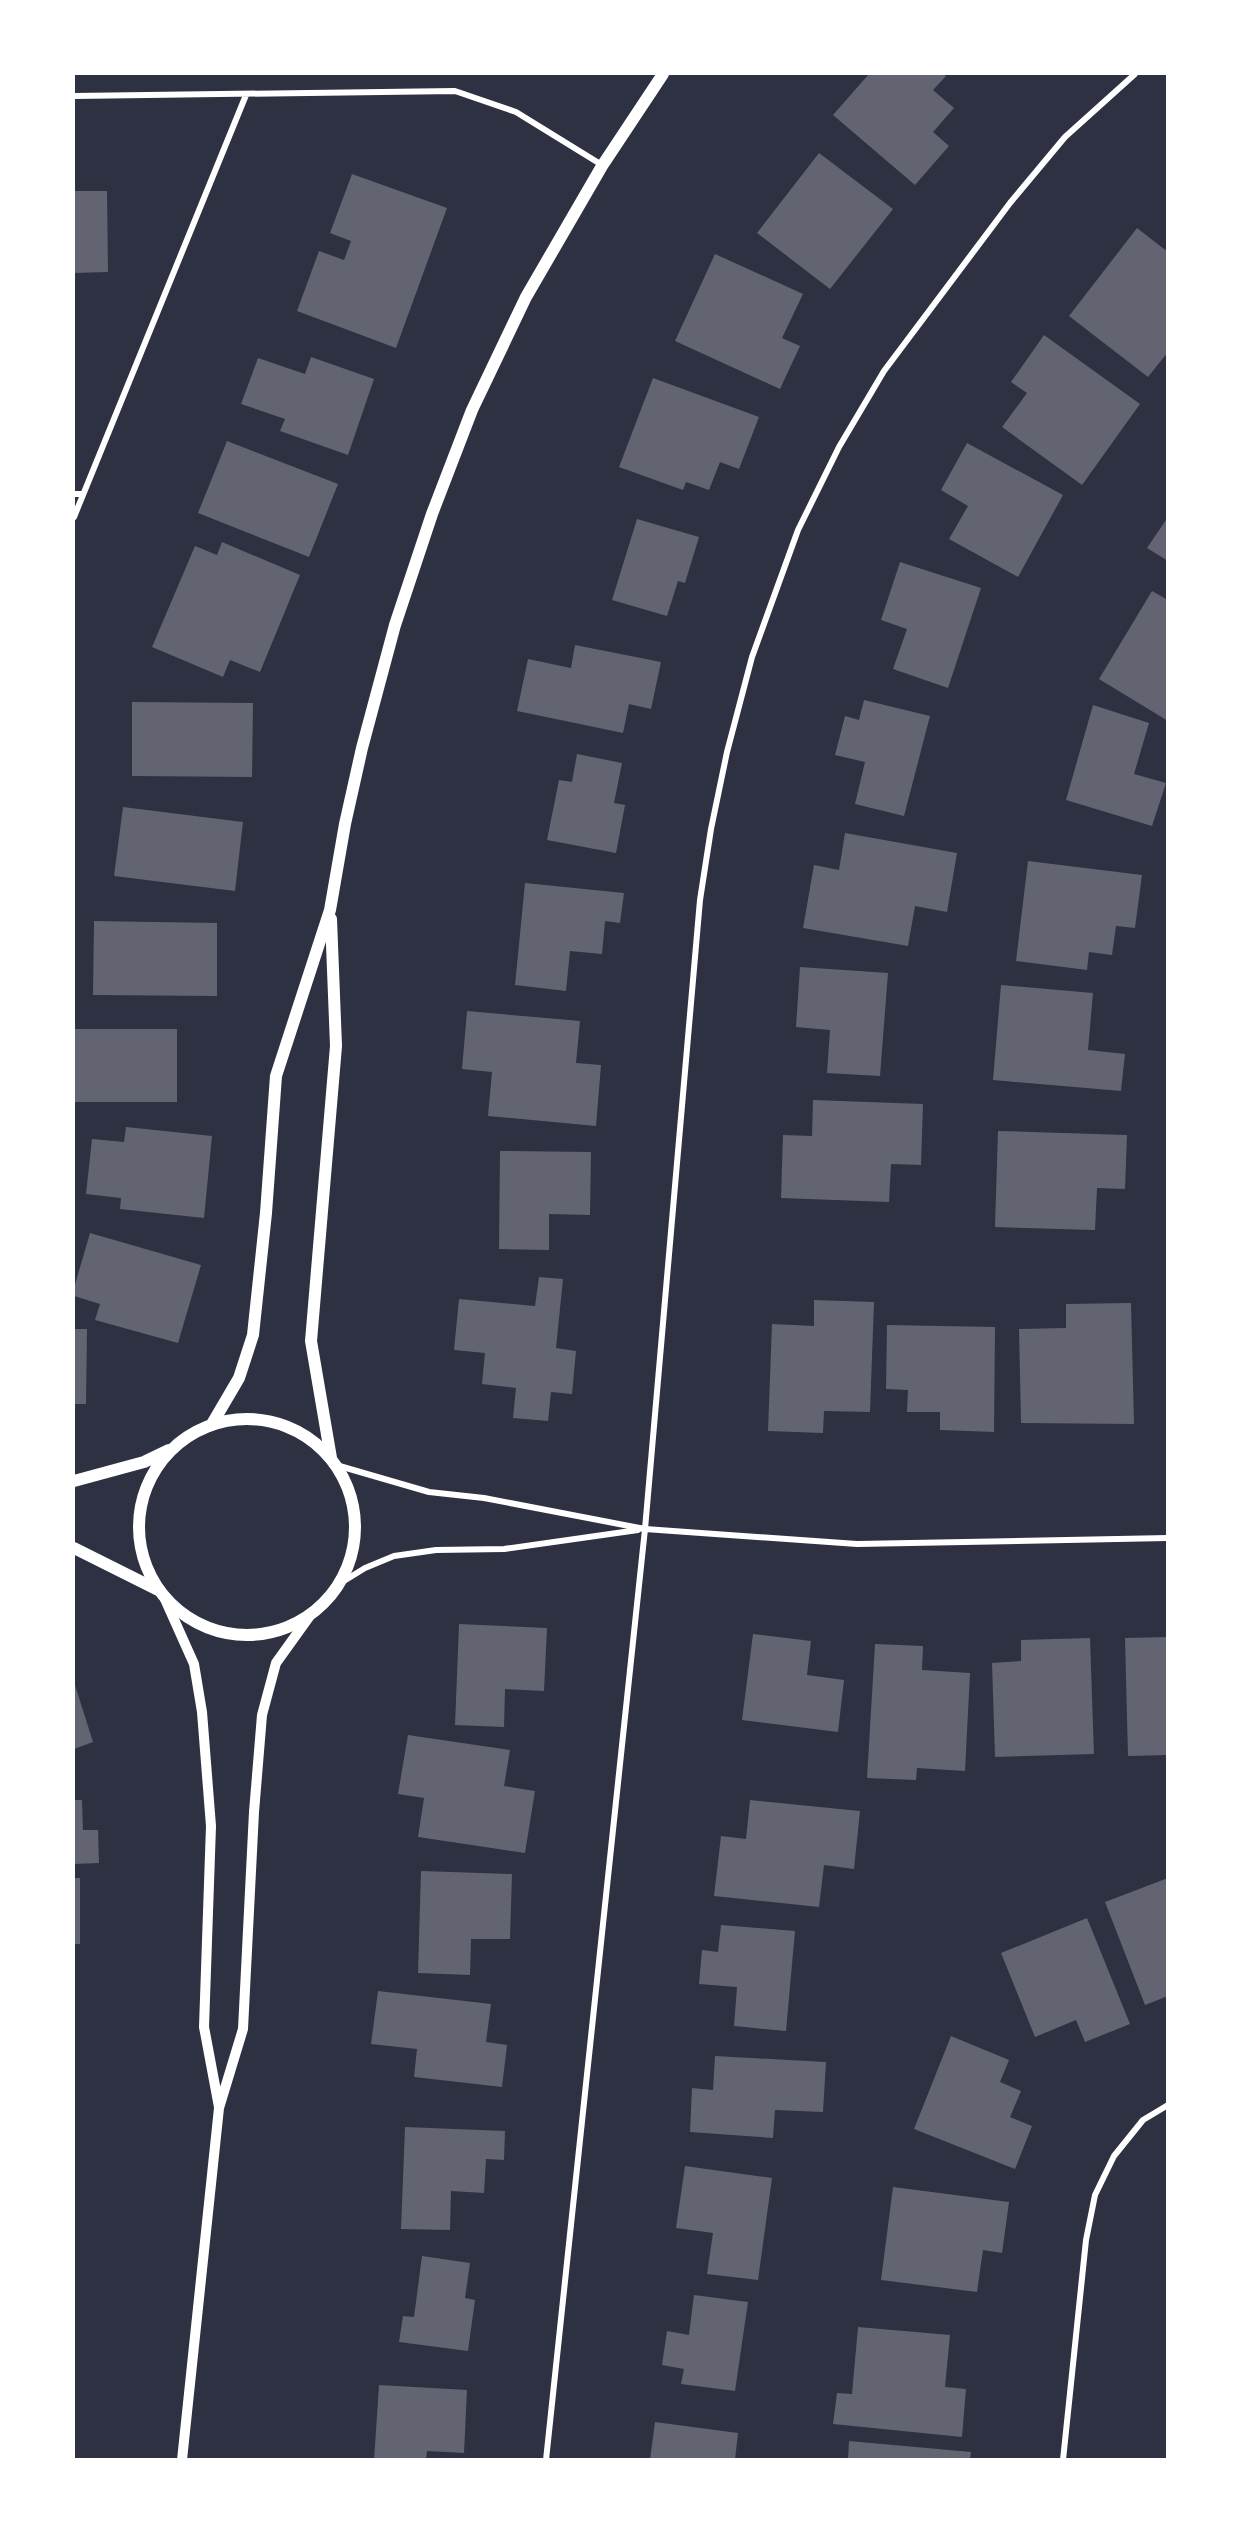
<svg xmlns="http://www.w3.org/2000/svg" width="1241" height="2533" viewBox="0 0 1241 2533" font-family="Montserrat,sans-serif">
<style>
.building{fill:#626471}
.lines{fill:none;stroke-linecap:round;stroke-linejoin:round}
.minor{stroke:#fff;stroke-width:6}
.tertiary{stroke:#fff;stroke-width:10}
.secondary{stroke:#fff;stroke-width:12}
</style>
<rect width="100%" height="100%" fill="#2d3142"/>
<path class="building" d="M869 74H943L946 76 933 90 954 108 933 132 949 146 915 185 833 115Z
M819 153 893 209 830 289 757 233Z
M352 174 447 208 396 348 297 311 319 251 344 260 351 241 330 233Z
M74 191H107L108 272 74 273Z
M1137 228 1168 252V352L1148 377 1069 316Z
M715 254 803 294 782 338 800 346 780 389 675 341Z
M1044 335 1140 404 1082 485 1002 427 1027 393 1011 382Z
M311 357 374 379 348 455 280 431 285 419 241 404 258 358 305 374Z
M653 378 759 417 739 469 720 462 709 490 686 482 683 490 619 467Z
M227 441 338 484 309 557 198 513Z
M967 443 1063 495 1018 577 949 539 968 506 941 490Z
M1168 517V561L1147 548Z
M637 519 699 537 685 583 678 581 667 616 612 600Z
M222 542 300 575 260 672 230 660 223 677 152 647 195 546 217 555Z
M900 562 981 588 948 688 893 669 907 629 881 620Z
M1152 591 1168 600V721L1099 679Z
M575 645 661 662 651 709 629 704 623 733 517 711 528 659 571 668Z
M864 700 930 716 904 816 855 804 865 762 835 755 845 716 859 720Z
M132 702 253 703 252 777 132 776Z
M1093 705 1149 723 1134 774 1166 783 1152 826 1066 800Z
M577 754 622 763 614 803 625 805 616 853 547 840 559 780 572 782Z
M123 807 243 822 235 891 114 876Z
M845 833 957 853 947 912 915 906 908 946 803 928 814 865 839 870Z
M1028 861 1142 875 1135 928 1116 926 1112 955 1089 952 1087 970 1016 961Z
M525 883 624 893 620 923 605 921 602 954 570 951 566 991 515 985Z
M94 921 217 923V996L93 995Z
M800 967 888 973 880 1076 827 1073 830 1030 796 1027Z
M1001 985 1093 993 1088 1050 1125 1054 1121 1091 993 1080Z
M467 1011 580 1021 576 1063 601 1065 596 1126 488 1116 492 1072 462 1069Z
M74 1029H177V1102H74Z
M813 1100 923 1104 921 1165 891 1164 889 1202 781 1198 783 1135 812 1136Z
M126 1127 212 1136 204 1218 120 1209 121 1198 86 1194 92 1139 124 1142Z
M998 1131 1127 1135 1125 1189 1097 1188 1095 1230 995 1227Z
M500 1151 591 1152 590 1215 549 1214V1250L499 1249Z
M90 1233 201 1265 178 1343 95 1320 100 1304 74 1296V1288Z
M539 1277 563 1279 556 1348 576 1351 572 1394 551 1392 548 1421 513 1418 516 1388 482 1384 485 1353 454 1350 459 1299 535 1306Z
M814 1300 874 1302 870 1412 824 1411 823 1433 768 1431 772 1324 814 1326Z
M1131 1303 1134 1424 1021 1423 1019 1329 1066 1328V1304Z
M887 1325 995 1327 994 1432 940 1430V1412H907L908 1390 886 1389Z
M74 1329H87L86 1404H74Z
M459 1624 547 1628 544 1691 505 1689 504 1727 455 1725Z
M753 1634 811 1641 807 1675 844 1680 838 1732 742 1720Z
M1168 1637V1755L1128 1756 1125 1638Z
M1090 1638 1094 1754 995 1757 992 1663 1021 1661V1640Z
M875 1644 923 1646 922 1670 970 1673 965 1771 917 1768 916 1780 867 1778Z
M74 1682 93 1742 74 1749Z
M408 1735 510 1750 504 1786 535 1791 525 1853 418 1837 424 1798 398 1794Z
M74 1800H82L83 1830H98L99 1863 74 1864Z
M750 1800 860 1811 854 1869 824 1865 819 1907 714 1896 721 1836 746 1839Z
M421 1871 512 1874 510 1939H471L470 1975 418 1973Z
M74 1878H80V1944H74Z
M1168 1878V1996L1145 2005 1105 1902Z
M1087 1918 1130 2024 1085 2042 1076 2020 1035 2037 1001 1953Z
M721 1925 795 1931 786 2031 734 2026 737 1987 699 1984 702 1950 718 1952Z
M378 1991 491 2004 486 2042 507 2045 502 2087 414 2077 417 2049 371 2044Z
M951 2036 1009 2060 1000 2082 1021 2091 1010 2117 1032 2126 1015 2169 914 2129Z
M715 2056 826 2062 823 2112 775 2110 773 2138 690 2132 692 2088 713 2090Z
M405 2127 505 2131 504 2160 486 2159 484 2193 451 2191 450 2230 401 2229Z
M685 2166 772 2178 758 2280 707 2274 713 2233 676 2228Z
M893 2187 1009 2202 1002 2253 983 2250 977 2292 881 2280Z
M422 2256 470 2263 465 2298 475 2300 468 2351 399 2342 403 2316 414 2317Z
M694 2295 748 2302 735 2391 681 2384 684 2369 662 2365 667 2331 689 2335Z
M858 2327 950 2335 945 2387 966 2389 962 2437 833 2424 837 2393 852 2394Z
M379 2385 467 2390 464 2453 427 2451 426 2460H374Z
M655 2422 738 2433 735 2460H650Z
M849 2441 971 2452 970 2460H848Z"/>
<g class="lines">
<path class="minor" d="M74 96 455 91 516 112 602 165
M74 494H83
M74 517 246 95
M336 1465 429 1492 484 1498 645 1529 857 1544 1168 1538
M339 1584 365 1568 394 1556 436 1550 504 1549 638 1530
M546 2460 645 1529 700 900 711 829 727 752 752 657 798 530 839 447 884 371 1010 203 1065 137 1135 74
M1063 2460 1086 2240 1095 2195 1114 2156 1143 2120 1168 2105"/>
<path class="tertiary" d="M164 1597 194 1664 202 1712 211 1826 204 2027 219 2107
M182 2460 219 2108 243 2029 254 1812 262 1715 276 1663 309 1617"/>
<path class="secondary" d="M331 919 336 1046 311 1341 331 1458
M139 1527a108 108 0 1 1 216 0a108 108 0 1 1-216 0Z
M212 1424 239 1378 253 1335 266 1213 276 1076 330 910 345 824 362 748 395 625 432 514 472 410 526 297 602 166 663 74
M74 1481 144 1462 169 1450
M74 1548 158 1590"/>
</g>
<rect width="1241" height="2533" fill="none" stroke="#ffffff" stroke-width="150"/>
</svg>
